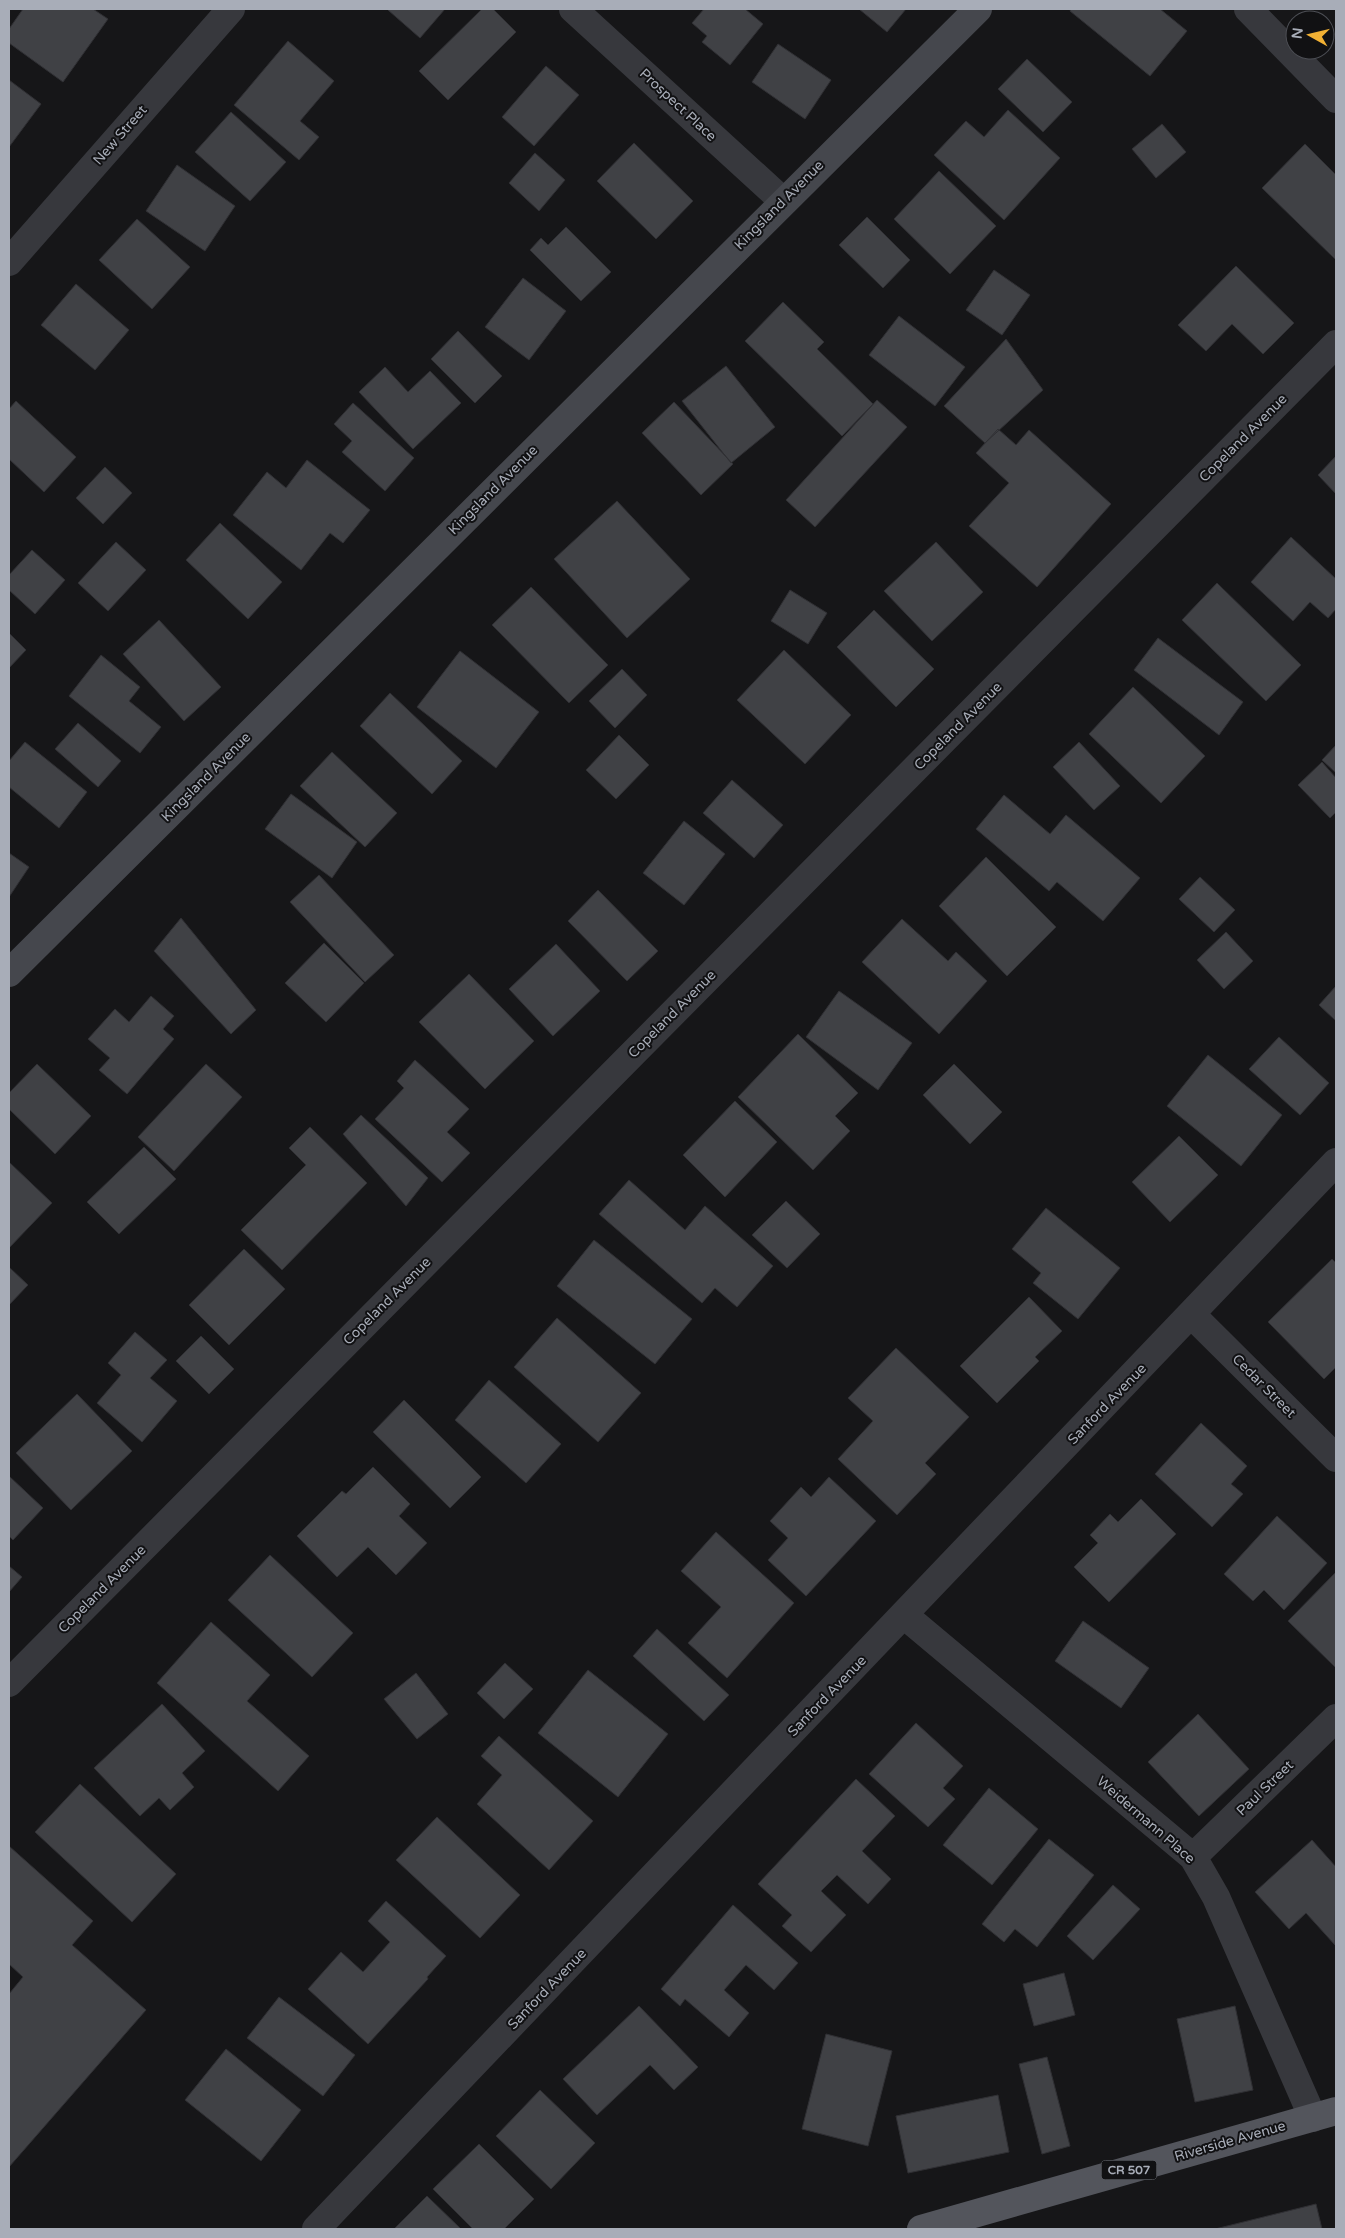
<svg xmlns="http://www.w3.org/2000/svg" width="1345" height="2238" viewBox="0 0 1345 2238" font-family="'Varela Round',sans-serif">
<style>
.building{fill:#404145;stroke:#303034}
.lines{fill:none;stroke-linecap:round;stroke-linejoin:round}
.street{stroke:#37383d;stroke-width:28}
.secondary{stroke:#45474d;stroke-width:28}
.primary{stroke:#53555c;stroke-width:28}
.labels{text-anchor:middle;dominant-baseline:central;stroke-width:4;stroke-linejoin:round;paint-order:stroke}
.shield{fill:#111113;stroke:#7b7e86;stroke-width:1}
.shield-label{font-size:12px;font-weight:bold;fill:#a8adb8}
.street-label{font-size:14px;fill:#a8adb8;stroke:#111113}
</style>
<rect width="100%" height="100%" fill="#161618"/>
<path class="building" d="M23 9H93L108 19 63 82 9 43V29Z
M389 9H445L420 38 388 10Z
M482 9H493L516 32 448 100 419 71Z
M704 9H745L763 24 730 65 702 42 707 36 692 23Z
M859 9H906L887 32Z
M1071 9H1160L1187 31 1150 76 1070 11Z
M288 41 334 81 300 121 319 137 299 160 234 105Z
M778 44 831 80 805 119 752 82Z
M1027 59 1072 102 1043 132 998 89Z
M546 66 579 95 534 146 502 117Z
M9 80 41 104 9 147Z
M1008 110 1060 158 1004 220 934 155 966 121 984 137Z
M231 112 286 162 250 201 195 152Z
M1162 124 1186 152 1156 178 1132 149Z
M634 143 693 201 656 239 597 181Z
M1305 144 1336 175V260L1262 188Z
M535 153 565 180 539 211 509 183Z
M177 165 235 206 205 251 146 211Z
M939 171 996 226 950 274 894 219Z
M867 217 910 260 883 288 839 245Z
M137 219 190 267 152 309 99 260Z
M566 227 611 272 581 301 530 250 541 238 548 245Z
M1236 266 1294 323 1263 354 1232 324 1206 351 1178 325Z
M994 270 1030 295 1002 335 966 310Z
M523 278 566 311 529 360 485 327Z
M76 284 129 330 95 370 41 325Z
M783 302 824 342 817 349 873 404 842 436 745 341Z
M899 316 965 367 935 406 869 355Z
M458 331 502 376 475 403 431 359Z
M1006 339 1043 390 985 443 944 406Z
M726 366 775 427 731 463 682 401Z
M385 367 408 392 430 371 461 403 413 449 359 392Z
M877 400 907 427 815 527 786 500Z
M16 401 76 457 44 492 9 459V409Z
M674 402 733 464 701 495 642 433Z
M353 403 414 458 385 491 342 452 352 441 334 424Z
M998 429 1016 445 1029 430 1111 504 1037 587 969 526 1009 483 976 453Z
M1336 456V494L1318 475Z
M307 460 370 510 343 543 330 533 301 570 233 515 267 472 286 488Z
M105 467 132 493 103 524 76 498Z
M617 501 690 579 627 638 554 559Z
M220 523 282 582 248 619 186 560Z
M1291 537 1336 579V609L1328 618 1310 602 1293 621 1251 582Z
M116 542 146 570 108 611 78 583Z
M936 542 983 592 932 641 884 591Z
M32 550 65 580 35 614 9 590V575Z
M1217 583 1301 665 1266 701 1182 620Z
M531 587 608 665 569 703 492 625Z
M790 590 827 613 808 644 771 621Z
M874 610 934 669 896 707 837 647Z
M159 620 221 687 184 721 123 654Z
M9 633 26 650 9 668Z
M1158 638 1243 702 1219 735 1134 670Z
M784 650 851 715 805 764 737 700Z
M460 651 539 712 496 768 417 707Z
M101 655 140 687 129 701 161 727 140 753 69 696Z
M622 669 647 695 615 728 589 701Z
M1133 687 1205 756 1161 803 1089 734Z
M390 693 462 761 432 794 360 726Z
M78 723 121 761 98 787 55 749Z
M619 735 649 765 616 799 586 770Z
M25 742 87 792 59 828 9 787V761Z
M1079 742 1120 786 1094 810 1053 767Z
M1336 745V773L1322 760Z
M332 752 397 813 365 847 300 786Z
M1322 762 1336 778V812L1330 818 1298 785Z
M732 780 783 825 754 858 703 813Z
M291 794 357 842 332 878 265 829Z
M1004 795 1050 834 1066 815 1140 878 1103 921 1057 882 1049 891 976 829Z
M684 821 725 854 684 905 643 873Z
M9 853 29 867 9 897Z
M986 857 1056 927 1007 976 939 906Z
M319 875 394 955 365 982 290 902Z
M1200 877 1235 910 1214 932 1179 899Z
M598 890 658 951 627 981 568 921Z
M181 918 256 1010 231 1034 154 951Z
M902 919 948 961 956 952 987 981 939 1034 862 962Z
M1226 932 1253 961 1224 989 1197 960Z
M324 943 364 983 326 1022 285 983Z
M556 944 600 991 553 1036 509 989Z
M469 974 534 1041 485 1089 419 1022Z
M1336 986V1021L1319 1005Z
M839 991 912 1043 878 1090 806 1037Z
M151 996 174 1016 163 1029 174 1039 127 1094 99 1070 110 1058 88 1039 115 1009 129 1022Z
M798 1034 858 1093 835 1116 850 1131 813 1170 738 1097Z
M1279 1037 1329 1083 1300 1115 1249 1069Z
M1208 1055 1282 1115 1241 1166 1167 1106Z
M415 1060 469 1109 447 1132 470 1153 442 1182 375 1119 404 1088 397 1081Z
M37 1064 91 1116 55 1154 9 1109V1093Z
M206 1064 242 1097 174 1171 138 1137Z
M954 1064 1002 1112 970 1144 923 1095Z
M735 1101 777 1142 725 1197 683 1155Z
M361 1115 428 1178 406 1206 343 1134Z
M310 1127 367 1183 282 1270 241 1230 306 1165 289 1148Z
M1179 1136 1218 1175 1170 1222 1132 1182Z
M144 1147 176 1179 119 1234 87 1202Z
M9 1162 52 1203 9 1248Z
M629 1180 685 1230 705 1206 773 1266 737 1307 715 1288 702 1303 599 1214Z
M786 1201 820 1234 787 1268 752 1235Z
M1046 1208 1120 1268 1078 1319 1033 1283 1041 1273 1012 1249Z
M594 1240 692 1319 655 1364 557 1286Z
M244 1249 285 1289 229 1345 189 1305Z
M1332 1259 1336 1263V1367L1324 1379 1268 1322Z
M9 1267 28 1285 9 1305Z
M1029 1297 1062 1331 1035 1357 1039 1361 997 1403 960 1366Z
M557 1318 641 1393 598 1442 514 1367Z
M135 1332 167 1360 150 1378 177 1401 142 1442 97 1403 121 1375 108 1363Z
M201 1336 234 1369 209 1394 176 1361Z
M896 1348 969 1417 925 1463 936 1474 897 1515 838 1459 873 1421 848 1398Z
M489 1380 561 1444 526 1483 455 1420Z
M77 1394 132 1451 71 1510 16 1453Z
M404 1400 481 1477 450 1508 373 1432Z
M1201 1423 1247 1466 1231 1484 1243 1494 1212 1527 1155 1474Z
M373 1467 410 1504 399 1516 427 1543 396 1575 368 1547 337 1577 297 1536 342 1491 346 1494Z
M9 1476 43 1508 13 1540 9 1536Z
M829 1477 876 1521 806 1596 768 1560 788 1538 770 1521 801 1487 811 1497Z
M1141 1499 1176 1534 1109 1602 1074 1567 1098 1543 1090 1535 1110 1514 1118 1522Z
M1277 1516 1327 1563 1284 1610 1264 1590 1253 1601 1224 1574Z
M716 1532 794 1603 727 1678 688 1643 721 1607 681 1571Z
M270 1555 353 1633 312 1677 228 1600Z
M9 1566 22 1577 9 1592Z
M1336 1572V1668L1288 1621Z
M1083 1621 1149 1668 1121 1708 1055 1661Z
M211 1622 270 1675 247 1701 309 1756 278 1791 157 1683Z
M657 1629 729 1695 704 1721 633 1656Z
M505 1663 533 1689 504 1719 477 1693Z
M588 1670 668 1734 618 1797 538 1733Z
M416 1673 448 1714 417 1739 384 1699Z
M162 1704 205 1751 182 1773 194 1787 170 1810 159 1798 140 1816 94 1768Z
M1198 1714 1249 1769 1199 1816 1148 1762Z
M916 1723 963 1766 943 1788 955 1799 928 1827 869 1774Z
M499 1736 593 1821 549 1870 477 1804 502 1775 481 1756Z
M856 1779 895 1816 862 1851 891 1879 868 1904 837 1875 821 1891 846 1915 811 1952 782 1926 792 1915 758 1884Z
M80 1784 176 1874 132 1922 35 1832Z
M989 1788 1038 1829 992 1885 943 1845Z
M437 1817 520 1895 480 1938 396 1860Z
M1049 1839 1094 1875 1037 1947 1015 1929 1004 1942 982 1924Z
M1312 1840 1336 1867 1335 1945 1306 1913 1289 1929 1255 1892Z
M9 1846 93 1921 72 1945 146 2010 9 2167V1994L23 1977 9 1964Z
M1113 1885 1140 1909 1093 1960 1067 1936Z
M386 1901 446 1956 427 1977 428 1979 368 2044 308 1989 341 1952 363 1972 390 1942 368 1921Z
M733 1905 798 1963 774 1990 746 1965 724 1990 749 2013 729 2037 685 1999 680 2006 661 1989Z
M1064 1973 1075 2015 1034 2026 1023 1984Z
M279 1997 355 2055 323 2096 247 2038Z
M639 2006 698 2067 674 2090 650 2065 597 2115 563 2079Z
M1235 2006 1253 2090 1195 2102 1177 2019Z
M826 2034 892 2051 868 2146 802 2129Z
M226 2049 301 2110 261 2161 185 2100Z
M1047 2057 1070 2146 1042 2154 1019 2064Z
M540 2090 595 2143 551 2189 496 2136Z
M998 2095 1009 2152 908 2173 896 2116Z
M479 2144 534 2199 504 2229H473L433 2189Z
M427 2196 461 2229H394Z
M1316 2204 1322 2229H1215Z"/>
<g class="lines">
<path class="street" d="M573 9 783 201
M1248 9 1336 99
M9 262 231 9
M1192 1315 1336 1458
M904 1615 1193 1857 1216 1897 1313 2118
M9 1683 1336 344
M1193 1857 1336 1718
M316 2229 1336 1162"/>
<path class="secondary" d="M9 973 978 9"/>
<path class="primary" d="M921 2229 1336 2111"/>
</g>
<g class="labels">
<rect class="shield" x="1101.5" y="2160.5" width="55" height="19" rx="4"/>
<g class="shield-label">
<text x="1129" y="2170">CR 507</text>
</g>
<g class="street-label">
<text transform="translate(678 105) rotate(43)">Prospect Place</text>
<text transform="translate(120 135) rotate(-49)">New Street</text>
<text transform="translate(779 205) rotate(-45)">Kingsland Avenue</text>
<text transform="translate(1243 438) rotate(-45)">Copeland Avenue</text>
<text transform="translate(493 490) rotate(-45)">Kingsland Avenue</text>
<text transform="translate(958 726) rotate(-45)">Copeland Avenue</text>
<text transform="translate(206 777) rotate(-45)">Kingsland Avenue</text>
<text transform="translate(672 1014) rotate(-45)">Copeland Avenue</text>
<text transform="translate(387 1301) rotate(-45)">Copeland Avenue</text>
<text transform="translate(1264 1386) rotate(45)">Cedar Street</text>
<text transform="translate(1107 1404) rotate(-46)">Sanford Avenue</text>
<text transform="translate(102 1589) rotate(-45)">Copeland Avenue</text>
<text transform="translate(827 1696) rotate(-46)">Sanford Avenue</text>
<text transform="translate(1265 1788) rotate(-44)">Paul Street</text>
<text transform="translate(1146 1820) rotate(41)">Weidermann Place</text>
<text transform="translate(547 1989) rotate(-46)">Sanford Avenue</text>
<text transform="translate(1230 2141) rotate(-16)">Riverside Avenue</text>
</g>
</g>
<rect width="1345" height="2238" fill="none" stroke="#a8adb8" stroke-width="20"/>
<g transform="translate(1310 35) rotate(278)"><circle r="24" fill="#111113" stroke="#4d4f55"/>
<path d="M0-4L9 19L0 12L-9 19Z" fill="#f2b134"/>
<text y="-8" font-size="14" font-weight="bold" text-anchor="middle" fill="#a8adb8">N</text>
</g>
</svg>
